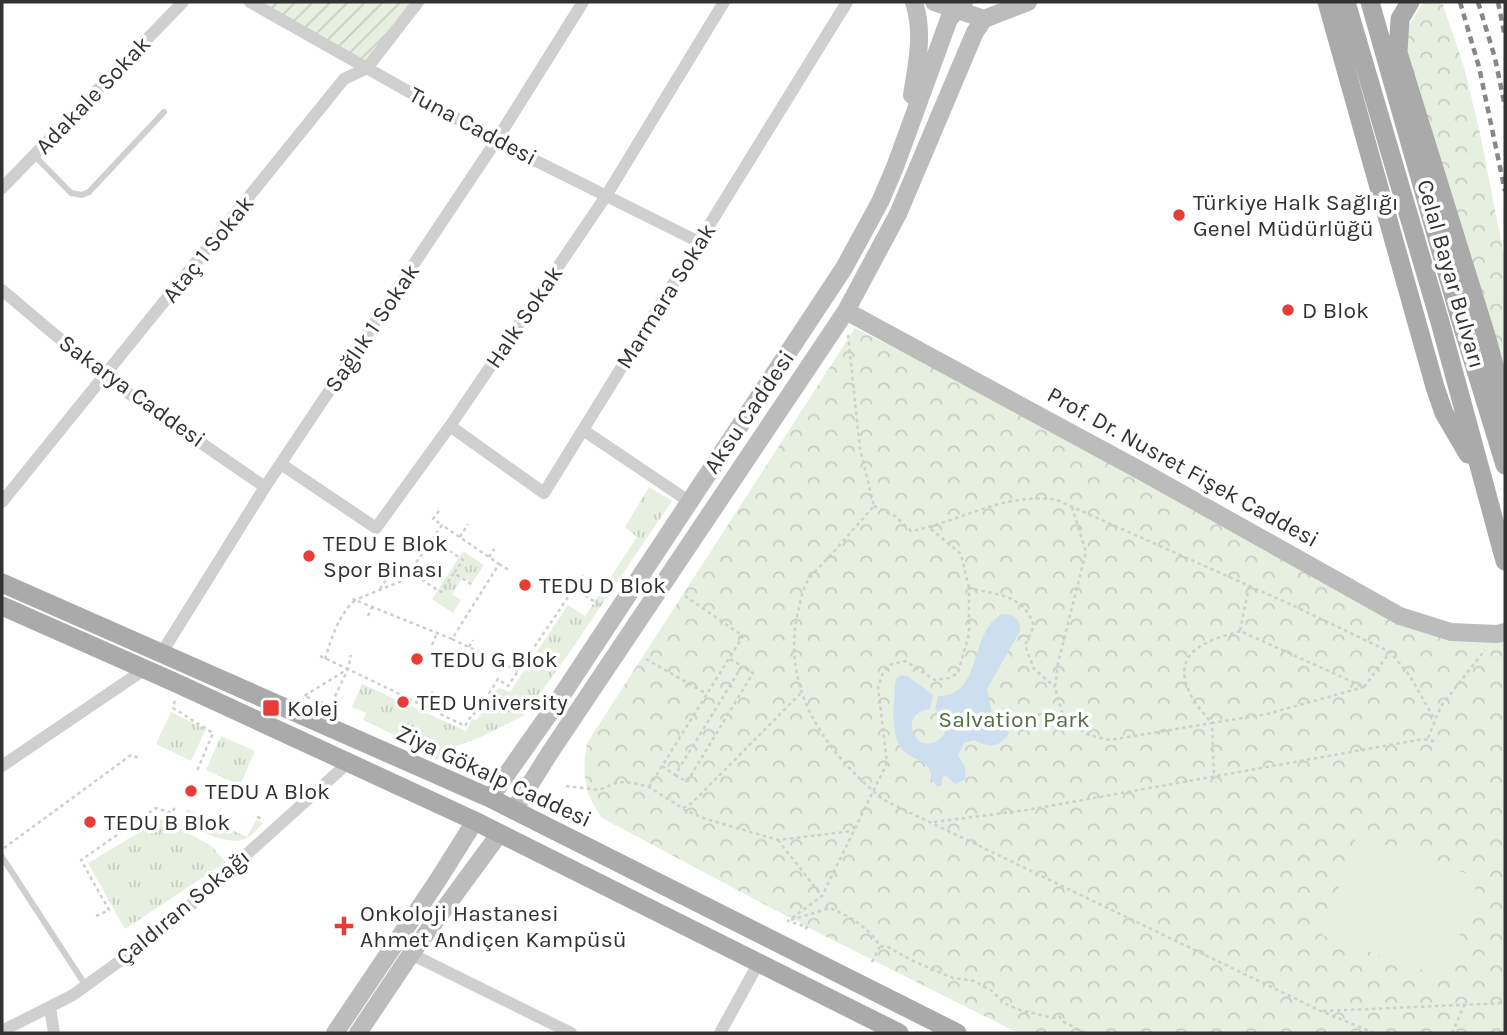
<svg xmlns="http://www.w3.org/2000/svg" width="1507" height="1035" viewBox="0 0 1507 1035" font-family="Karla,sans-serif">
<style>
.grass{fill:url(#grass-tufts)}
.forest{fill:url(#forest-crowns)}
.park{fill:#e7efe1}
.garden{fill:url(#garden-furrows)}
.water{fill:#cddeee}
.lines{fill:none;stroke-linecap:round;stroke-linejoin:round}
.path{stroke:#cfcfcf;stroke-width:2.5;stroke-dasharray:3.5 3.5;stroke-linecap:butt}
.lane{stroke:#cfcfcf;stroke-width:6}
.street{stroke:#cfcfcf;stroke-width:12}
.secondary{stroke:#bcbcbc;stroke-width:18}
.primary{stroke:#aaa;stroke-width:19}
.rail{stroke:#878787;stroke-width:4.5;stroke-dasharray:7 5;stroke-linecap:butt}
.poi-dot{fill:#e73d36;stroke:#fff;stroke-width:2.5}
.labels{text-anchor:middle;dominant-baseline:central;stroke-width:7;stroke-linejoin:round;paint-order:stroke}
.street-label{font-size:23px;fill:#323232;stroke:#fff}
.poi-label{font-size:23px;fill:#323232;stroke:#fff;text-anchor:start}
.park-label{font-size:23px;fill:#4f6f3e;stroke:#fff}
</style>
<defs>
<pattern id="grass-tufts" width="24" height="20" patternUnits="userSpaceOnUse" patternTransform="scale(1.75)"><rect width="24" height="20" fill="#e7efe1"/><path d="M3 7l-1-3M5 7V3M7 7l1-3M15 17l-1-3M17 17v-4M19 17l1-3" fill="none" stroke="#c7cdc2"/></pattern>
<pattern id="forest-crowns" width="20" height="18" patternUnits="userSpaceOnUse" patternTransform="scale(1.75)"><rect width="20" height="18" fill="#e7efe1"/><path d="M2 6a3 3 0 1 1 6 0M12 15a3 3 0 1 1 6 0" fill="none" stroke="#c7cdc2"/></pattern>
<pattern id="garden-furrows" width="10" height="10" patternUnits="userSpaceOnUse" patternTransform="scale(1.75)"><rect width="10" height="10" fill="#e7efe1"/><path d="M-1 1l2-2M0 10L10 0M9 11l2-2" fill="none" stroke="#c7cdc2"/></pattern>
</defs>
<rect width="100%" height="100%" fill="#fff"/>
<path class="grass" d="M649 487 672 501 565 659 523 716 483 736 446 750 441 759 432 758 402 744 403 739 363 720 366 713 352 707 362 684 466 731 472 719 477 720 499 688 510 692 568 605 585 616 637 537 625 527Z
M463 551 484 565 472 583 463 577 452 594 461 600 453 613 432 599Z
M171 712 206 729 191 761 156 744Z
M221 736 255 751 240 785 206 770Z
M187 809 247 837 256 820 263 823C258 828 252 836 246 839 228 846 197 830 181 822Z
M162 819 210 845 226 862 125 929 88 863Z"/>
<path class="forest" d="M1424 2H1442L1464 67 1480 133 1505 261V379L1407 60 1409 25Z
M855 328 1143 472 1400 616 1505 632V1033H1018L807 927 602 818C583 790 582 776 587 743Z"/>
<path class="park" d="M1357 835 1479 878 1445 978 1322 935Z"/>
<path class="garden" d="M250 2H418L367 68Z"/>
<path class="water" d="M1002 614C1014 613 1021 620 1020 631L987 689 992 714 1005 720 1009 733C999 749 988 747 974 740L964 743 958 755 965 767 966 779 955 784 945 775 942 778V785L937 787 931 779C933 758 907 761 899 745 890 726 894 700 896 679L901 675 909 677 933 695 930 709C918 710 908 719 913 732 923 761 967 729 935 710L938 696C984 696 968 632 1002 614Z"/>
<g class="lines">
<path class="path" d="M848 335 860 449 874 506C859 523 844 540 828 558 822 565 812 573 807 582 802 591 800 603 798 612 780 690 827 754 884 800L1321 1011 1374 1033
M874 506 895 516 911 531C960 522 1006 491 1057 500L1292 605 1390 652 1410 676 1435 720
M1072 507 1086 552 1058 663 1055 687 1063 716 1075 727 1089 735 1110 740 1212 723 1214 776
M439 511 433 519 442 525
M931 529 961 554 969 588
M460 537 468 524
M432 539 463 560 454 573
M423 540 429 544
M489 557 494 549
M499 564 509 570
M410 572 441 592 454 573 474 586
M556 576 601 606
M1249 586 1240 631 1364 687 1390 652
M380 589 396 564
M368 616 372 607
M1240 631C1225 636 1206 640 1194 651 1170 673 1196 706 1212 723L1267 714 1364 687
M452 639 518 671
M432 645 437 633
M469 647 473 640
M320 656 348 669
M325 659C332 637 338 616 355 600L452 639 499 564 442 525 404 580 355 600 351 597
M646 659 707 694
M175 701 173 708 213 733 197 771
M323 703 304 696 348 669 351 655
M425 707 433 691
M329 709 348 669 465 726 473 713 476 714 498 679 508 686 583 575
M1428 738 1441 706 1485 650
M662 766 675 775 742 666 730 659
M675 775 687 782 753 673 742 666
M566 786 599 790 618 782 634 783 649 787 687 811 706 819 778 840 852 831
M649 787 743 636 685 596
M683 808 692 803 802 692
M257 817 264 819
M934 822 1027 810 1423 739 1438 742
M778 840 821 895
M4 848 131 755 139 758
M96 916 109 910 81 860 156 808 172 813 176 805
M791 920 830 908C851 917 868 927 880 946L888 947 913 961 953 978 974 981 992 991 1004 1003 1020 1010 1053 1018 1059 1016 1064 1022 1085 1033
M805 929 807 927 788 921 822 896 887 763 878 687 883 673 889 665 905 661 935 680 949 678 958 673 969 634V588C997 595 1024 594 1034 626L1025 645 1034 669 1055 687
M872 962 880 946
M1323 1011 1505 1003
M1452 1033 1464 1006"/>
<path class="lane" d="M34 155 71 193 82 195 89 192 164 112
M2 857 86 986"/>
<path class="street" d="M250 2 496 141 699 242
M2 188 183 2
M2 290 105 377 265 487
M450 426 544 493 847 2
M583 430 690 502
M281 464 376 528 450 426 606 196 724 2
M2 502 344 79 367 68 418 2
M161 654 265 487 496 141 583 2
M2 766 145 669
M411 954 571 1033
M50 1008 54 1033
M2 1031 73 995 165 928 349 762
M720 1033 758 964"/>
<path class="secondary" d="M934 2 984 19
M912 95C917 64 924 33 914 2
M846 311 1143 472 1400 616 1451 632 1497 634 1505 632
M490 798 554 707 844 268 880 202 895 167 949 19 964 2
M514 810 549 754 846 311 898 214 975 32 984 19 1028 2
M335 1033 438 880 475 821
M358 1033 411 954 500 833"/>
<path class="primary" d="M1327 2 1435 387 1444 413 1468 454
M1346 2 1440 322 1505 561
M1370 2 1459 315 1505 465
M1395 43 1487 339 1495 369 1505 425
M1398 53 1400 19 1410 2
M2 583 490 798 957 1033
M2 606 174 682 475 821 899 1033"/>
<path class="rail" d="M1460 2 1479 67 1505 191
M1478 2 1495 58 1505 107
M1498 2 1505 37"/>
</g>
<g class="poi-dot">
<circle cx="1179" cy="215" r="7"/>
<circle cx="1288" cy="310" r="7"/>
<circle cx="309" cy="556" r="7"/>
<circle cx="525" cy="585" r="7"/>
<circle cx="417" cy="659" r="7"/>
<circle cx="403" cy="702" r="7"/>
<rect x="262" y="699" width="18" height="18" rx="3.5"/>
<circle cx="191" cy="791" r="7"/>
<circle cx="90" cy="822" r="7"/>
<path d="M340.5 915.5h7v7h7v7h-7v7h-7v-7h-7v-7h7z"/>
</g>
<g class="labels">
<g class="street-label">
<text transform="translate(93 95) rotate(-46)">Adakale Sokak</text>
<text transform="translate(473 126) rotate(28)">Tuna Caddesi</text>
<text transform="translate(208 249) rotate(-51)">Ataç 1 Sokak</text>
<text transform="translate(1451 274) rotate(74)">Celal Bayar Bulvarı</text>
<text transform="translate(666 296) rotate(-58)">Marmara Sokak</text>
<text transform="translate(524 317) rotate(-56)">Halk Sokak</text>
<text transform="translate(372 328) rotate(-56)">Sağlık 1 Sokak</text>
<text transform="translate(132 391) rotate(36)">Sakarya Caddesi</text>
<text transform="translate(749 412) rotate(-56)">Aksu Caddesi</text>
<text transform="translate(1183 467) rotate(29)">Prof. Dr. Nusret Fişek Caddesi</text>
<text transform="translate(494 776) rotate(25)">Ziya Gökalp Caddesi</text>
<text transform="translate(183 907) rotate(-40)">Çaldıran Sokağı</text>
</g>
<g class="poi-label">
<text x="1193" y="202">Türkiye Halk Sağlığı<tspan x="1193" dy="26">Genel Müdürlüğü</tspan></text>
<text x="1302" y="310">D Blok</text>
<text x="323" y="543">TEDU E Blok<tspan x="323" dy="26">Spor Binası</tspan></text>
<text x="539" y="585">TEDU D Blok</text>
<text x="431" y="659">TEDU G Blok</text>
<text x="417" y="702">TED University</text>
<text x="287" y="708">Kolej</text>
<text x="205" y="791">TEDU A Blok</text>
<text x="104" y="822">TEDU B Blok</text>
<text x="360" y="913">Onkoloji Hastanesi<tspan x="360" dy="26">Ahmet Andiçen Kampüsü</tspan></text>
</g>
<g class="park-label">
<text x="1014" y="719">Salvation Park</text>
</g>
</g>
<rect width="1507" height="1035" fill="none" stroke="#323232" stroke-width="7"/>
</svg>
